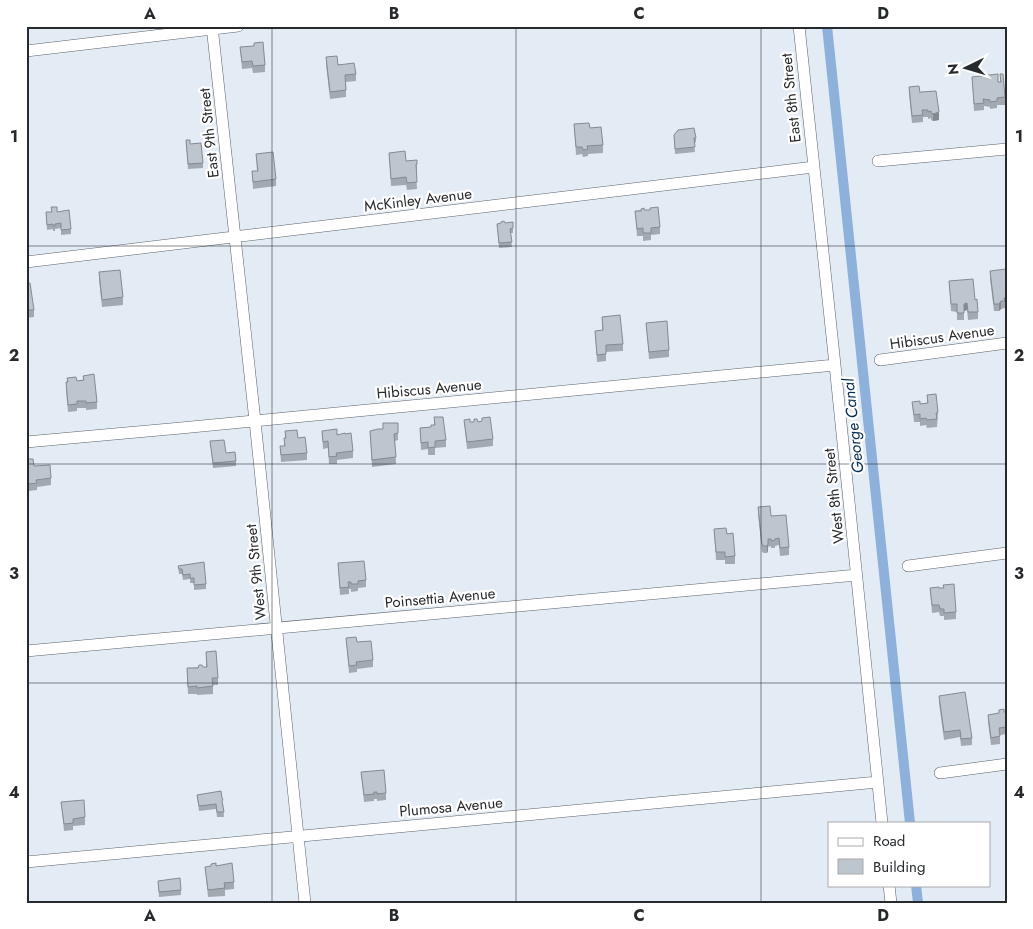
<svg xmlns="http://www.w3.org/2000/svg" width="1033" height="929" viewBox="0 0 1033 929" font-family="Jost,sans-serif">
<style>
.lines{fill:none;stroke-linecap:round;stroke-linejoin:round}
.canal{stroke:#8db1da;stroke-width:10}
.street-casing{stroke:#5b636b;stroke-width:12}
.street{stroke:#fff;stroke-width:11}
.wall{fill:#a3a9b1}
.shaded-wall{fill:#848a90}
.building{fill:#bdc5ce;stroke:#848a90}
.grid{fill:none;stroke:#272a2d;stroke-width:1;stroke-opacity:0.55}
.labels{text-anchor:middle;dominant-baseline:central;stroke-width:4.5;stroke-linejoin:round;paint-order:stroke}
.street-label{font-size:15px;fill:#272a2d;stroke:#fff}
.water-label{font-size:16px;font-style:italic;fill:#052d53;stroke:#fff}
.neatline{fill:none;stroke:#272a2d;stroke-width:2}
.grid-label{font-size:16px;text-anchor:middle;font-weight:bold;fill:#272a2d}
</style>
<rect width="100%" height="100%" fill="#e3ebf5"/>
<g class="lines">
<path class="canal" d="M827 26 910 823
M916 885 918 903"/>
<g class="street-casing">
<path id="street" d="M212 26 255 421 305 903
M799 26 835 365 882 823
M26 51 238 26
M878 161 1007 149
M26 262 814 167
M880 360 1007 343
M26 442 181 428 835 365
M908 566 1007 553
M26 651 857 575
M940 773 1007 764
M26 862 878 782
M889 885 891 903"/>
</g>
<use href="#street" class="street"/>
</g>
<path class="wall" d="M240 47 265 65V72L253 73 252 68 242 69Z
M326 57 356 74V81L346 82V97L330 99 326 64Z
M1000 74 1005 97V105H997V108L990 109V107L984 106V110L974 111 972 77 1000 82Z
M909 87 920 93 939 120 933 121 931 120V118L928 119V117H923V122L912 123 909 94Z
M574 124 590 128 603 145V153L588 154V156L583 157 582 154 576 155Z
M674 135 696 138V142L694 143 695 152 675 154Z
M186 140 190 144 203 163V168L188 169Z
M389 153 406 161 417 164V172H416L417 189 407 190 406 185 391 186Z
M256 154 276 179V186L253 189 252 171H257Z
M644 210 660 227V234L651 235V240L643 241V236H637L635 211Z
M46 212H57L71 229V234L61 235V228L55 229V231H53V229L47 230Z
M501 223H505L513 228V233H510L512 247 499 248 497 224Z
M990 271 1007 272V305L1005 306V308L1001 309 999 311H994L990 279Z
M99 272 123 297V305L102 307 99 280Z
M949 281 975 300 978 312V319L968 320 967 310 964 311V320H957V312L951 311Z
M26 284 34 310V317L26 318Z
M602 317 623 344V351L606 352V361L597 362 595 331 602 330Z
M646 323 669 350V357L649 359Z
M83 376 97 402V409L86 410V408H77V411L68 412 66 390V382H67V378L77 381 83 380Z
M927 395 938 412 937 427 927 428 926 425 920 426V422H914L912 402 920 404 927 403Z
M434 417 446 440V447L435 448V455H428V449L421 450 420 428 431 427 434 425Z
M464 420 470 422H478L493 439V446L467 449Z
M383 423 398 433V440L395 441 396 464 372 467 370 431 383 429Z
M285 431 298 438 307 453V460L281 462 280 446H284V438H285Z
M322 431 337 435 353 451V458L337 460V464H329L328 448 323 449Z
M210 441 236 461V466L213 468Z
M26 459 34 466 51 478V485L37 487V490L29 491 28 488H26Z
M758 507 771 516 789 547V555L780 556 779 545 775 546V548H771V546L768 547V551L767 553H764L762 552 758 514Z
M714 529 727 534 735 556V564H725V560H716Z
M338 563 366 580V587L358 588V591L351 592V589H349V594L340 595Z
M178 566 206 584V589L194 590V583H190V579L183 580 182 574H179Z
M930 588H939L956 612V619L944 620V616H940L939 612 932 613Z
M346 638 357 642 373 660V667L357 669V672L349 673Z
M206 652 218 678V685H213V694L197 695V694H188L187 668 206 667Z
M939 696 972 738V745L961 746 960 737 944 740 939 703Z
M999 710 1004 712H1007V734L1000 735V744L991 745 988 722V715L999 713Z
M361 772 386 793V800L377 801V799H374V801L364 802Z
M197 795 223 804 224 817H217L216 809 199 811Z
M61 802 85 817V825L73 826V830L64 831Z
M216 866 234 882V889L225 890V896L208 897 205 867Z
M158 881 181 890V895L159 897Z"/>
<path class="shaded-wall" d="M939 112V120L933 121V114Z
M1001 301V309L999 311V304Z
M967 303V310L964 311V304Z
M768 544V551L767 553V546Z"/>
<path class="building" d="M263 42 265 65 253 66 252 61 242 62 240 47 254 46V43Z
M337 56 338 65 354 63 356 74 345 75 346 90 330 92 326 57Z
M998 74V82H1001L1000 74H1003L1005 97 997 98V101L990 102V100L983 99 984 103 974 104 972 77Z
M919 86 920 93 921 92 936 91 939 112 933 114 931 113V111L928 112V110H922L923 115 912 116 909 87Z
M589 123 590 128 601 127 603 145 587 146 588 149 583 150 582 147H576L574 124Z
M694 128 696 138H694L695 147 675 149 674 135 678 130Z
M186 140H190V144L201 143 203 163 188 164Z
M405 151 406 161 417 160V164H416L417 182 407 183 406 177 391 179 389 153Z
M273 152 276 179 253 182 252 171H258L256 154Z
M51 207H57V212L69 210 71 229 61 230V223L55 224V226H53V224L47 225 46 212H52Z
M658 207 660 227 651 228V233H643V228L637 229 635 211H641V209L644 208V210H650V208Z
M504 221 505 223 513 222V228L510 229 512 242 499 243 497 224 501 223V222Z
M1006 269 1007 298H1004L1005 301H1001L999 304H994L990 271Z
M120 270 123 297 102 300 99 272Z
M973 279 975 300 977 299 978 312H968L967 303 964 304V313H957V304H951L949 281Z
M30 283 34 310H26V284Z
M620 315 623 344 606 345V354L597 355 595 331 603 330 602 317Z
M667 321 669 350 649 352 646 323Z
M94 374 97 402 86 403V401H77V404L68 405 66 382H68L67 378 76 377 77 381 84 380 83 376Z
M936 394 938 412 936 413 937 419 927 420 926 418 920 419V414L914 415 912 402 920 401V404L928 403 927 395Z
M434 417H443L446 440 435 441V447L428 448V442L421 443 420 428 431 427V425H435Z
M490 417 493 439 467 442 464 420 470 419V422H474V419H477L478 422 482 421V418Z
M383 423H398V433L394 434 396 457 372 460 370 431 378 429H383Z
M337 429V435L345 433V434L351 433 353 451 336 453 337 456 329 457 328 441 323 442 322 431Z
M297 430 298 438 305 437 307 453 281 455 280 446H285L284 438H286L285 431Z
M224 440 226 453 235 452 236 461 213 463 210 441Z
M26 459H33L34 466 50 465 51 478 36 480 37 483 29 484 28 480H26Z
M770 506 771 516 786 515 789 547 780 548 779 538 775 539V540L771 541V539H768V544L767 546H764L762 544 758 507Z
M726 528 727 534 733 533 735 556 725 557V552H716L714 529Z
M364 561 366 580 358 581V584H351V582H348L349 587 340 588 338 563Z
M204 562 206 584 194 585V578H190V574L183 575 182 569H179L178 566Z
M954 584 956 612 944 613V609H940L939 605H932L930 588 939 587V588H944L943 585Z
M356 637 357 642 371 641 373 660 356 662 357 665 349 666 346 638Z
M216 651 218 678H212L213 686 197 688V686L188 687 187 668H198L199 665H202L203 667H207L206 652Z
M965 692 972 738 961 739 960 730 944 732 939 696Z
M1004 709V712H1007V727L999 728 1000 736 991 738 988 715 999 713V710Z
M384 770 386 793 377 794V792H374V794L364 795 361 772Z
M221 791 222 798 223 799 222 801 224 812H217L216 804 199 806 197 795Z
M84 800 85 817 73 819V823L64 824 61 802Z
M216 863V866L232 863 234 882 224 883 225 888 208 890 205 867 211 866V864Z
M180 878 181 890 159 892 158 881Z"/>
<path class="grid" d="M272 26V903M516 26V903M761 26V903M26 246H1007M26 464H1007M26 683H1007"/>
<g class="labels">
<g class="street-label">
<text transform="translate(791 98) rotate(-96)">East 8th Street</text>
<text transform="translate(209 133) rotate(-96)">East 9th Street</text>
<text transform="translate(418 200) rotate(-7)">McKinley Avenue</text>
<text transform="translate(942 337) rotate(-8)">Hibiscus Avenue</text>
<text transform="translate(429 389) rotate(-5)">Hibiscus Avenue</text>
<text transform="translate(834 496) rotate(-96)">West 8th Street</text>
<text transform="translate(256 572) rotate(-96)">West 9th Street</text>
<text transform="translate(440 598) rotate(-5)">Poinsettia Avenue</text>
<text transform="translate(451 807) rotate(-5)">Plumosa Avenue</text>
</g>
<g class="water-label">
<text transform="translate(853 426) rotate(-96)">George Canal</text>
</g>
</g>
<rect width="1033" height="929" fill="none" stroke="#ffffff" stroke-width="55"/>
<rect x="828" y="822" width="162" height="65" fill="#ffffff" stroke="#a9aaab"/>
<rect x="838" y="838" width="25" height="8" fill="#ffffff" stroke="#a9aaab"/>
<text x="873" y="846" font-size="15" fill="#272a2d">Road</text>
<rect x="838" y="859" width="25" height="15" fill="#bdc5ce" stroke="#a9aaab"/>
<text x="873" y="872" font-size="15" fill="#272a2d">Building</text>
<g transform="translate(966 68) rotate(265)" stroke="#ffffff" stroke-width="4" paint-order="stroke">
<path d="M0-4L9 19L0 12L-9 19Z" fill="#272a2d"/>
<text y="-8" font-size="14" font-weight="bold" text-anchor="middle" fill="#272a2d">N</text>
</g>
<rect x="28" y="28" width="978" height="874" class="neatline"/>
<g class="grid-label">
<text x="150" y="19">A</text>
<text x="394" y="19">B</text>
<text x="639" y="19">C</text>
<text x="883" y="19">D</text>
<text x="14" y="142">1</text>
<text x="1019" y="142">1</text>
<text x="14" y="361">2</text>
<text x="1019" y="361">2</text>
<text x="14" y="579">3</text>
<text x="1019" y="579">3</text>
<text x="14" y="798">4</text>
<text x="1019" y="798">4</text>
<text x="150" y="921">A</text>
<text x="394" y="921">B</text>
<text x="639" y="921">C</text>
<text x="883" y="921">D</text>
</g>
</svg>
